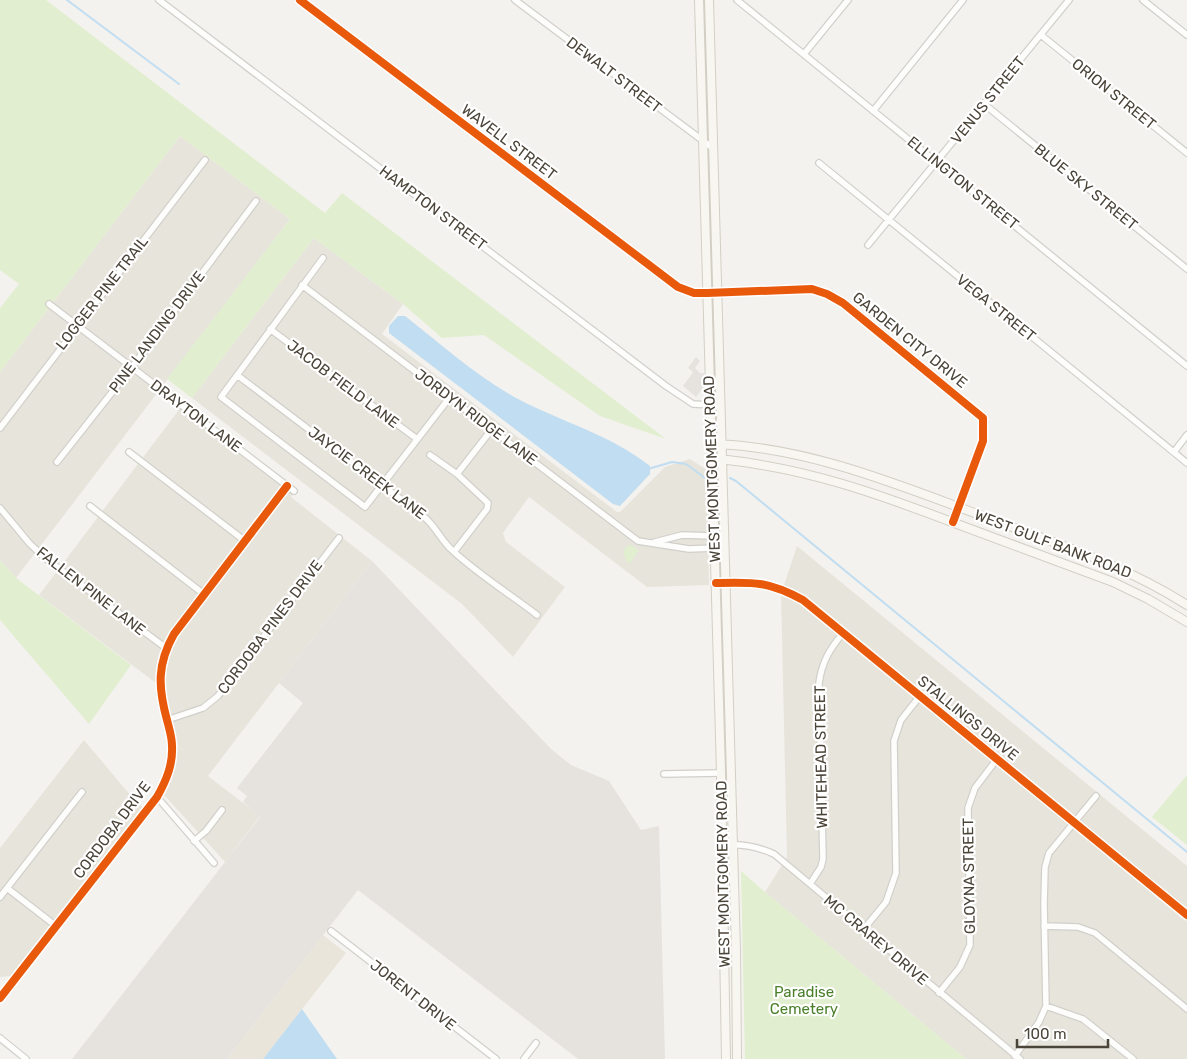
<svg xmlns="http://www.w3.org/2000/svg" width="1187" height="1059" viewBox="0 0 1187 1059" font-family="Rubik,sans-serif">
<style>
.residential{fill:#e7e4dc}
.education{fill:#eae5da}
.green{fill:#e1eecf}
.parking{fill:#e6e3df}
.water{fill:#c0ddf1}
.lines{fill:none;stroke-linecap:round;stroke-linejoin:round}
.stream{stroke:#c0ddf1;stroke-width:2}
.street-casing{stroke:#d2d0cb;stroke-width:8}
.secondary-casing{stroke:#d3cfc5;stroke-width:10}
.street{stroke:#fdfdfc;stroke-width:5.5}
.secondary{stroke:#f7f6f1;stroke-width:8}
.cycleway-casing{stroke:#fff;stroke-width:11}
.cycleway{stroke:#e8590c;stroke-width:8}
.labels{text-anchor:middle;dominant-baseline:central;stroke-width:4.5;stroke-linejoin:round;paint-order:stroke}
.street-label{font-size:15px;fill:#4b4439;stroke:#fff}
.park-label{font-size:15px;fill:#4a7f2a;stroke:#fff}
</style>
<rect width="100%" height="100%" fill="#f4f2ee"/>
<path class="residential" d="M180 136 290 219 16 578 0 560V372Z
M314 238 403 304 382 334 617 512H620L665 467 690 459 707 470 709 585 647 587 529 497 503 533 506 542 565 587 513 657 462 604 192 398Z
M184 403 297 489 291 497 372 561 208 776 260 816 225 862 165 796 152 809 23 975 0 977V848L84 740 131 796 144 808 156 793 166 770 168 740 156 683 39 595Z
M797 546 1187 866V1059H966L765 892 787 857 781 594Z"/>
<path class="education" d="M323 935 346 953 263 1059H227Z"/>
<path class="green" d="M0 0H46L325 213 342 193 666 439 600 416 484 335 442 338 403 304 314 238 192 398 167 379 290 219 180 136 0 372V308L19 284 0 270Z
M631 545 639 550 630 563 626 561 623 551 627 546Z
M0 560 16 578 131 665 89 724 0 620Z
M1187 775V845L1152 817Z
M741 871 765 892 966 1059H745Z"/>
<path class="parking" d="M696 357 700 361 695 368 700 373H704L705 385 696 397 683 386 693 372 688 368Z
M372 561 551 749 571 765 609 781 641 830 659 826 665 1059H578L358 890 227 1059H72L260 817 243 802 247 796 237 788 303 703 279 683Z"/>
<path class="water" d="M398 316H405C442 345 476 376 518 399 562 422 611 435 650 466V474L620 506 613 504 389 333V326Z
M302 1009 337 1059H263Z"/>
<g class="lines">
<path class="stream" d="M67 0 179 84
M648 469 672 462 686 464 705 478
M730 478 736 481 1187 852"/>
<g class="street-casing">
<path id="street" d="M159 0 666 386 693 404 711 405
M300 0 678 287 694 293H707L812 289 827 294 843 303 983 418V441L953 522
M515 0 714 149
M737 0 1187 366
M1143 0 1187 35
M1041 35 1187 153
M804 54 848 0
M984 104 1187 269
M873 111 963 0
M819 163 1187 463
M868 245 1069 0
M323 258 221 397 365 507 450 397
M302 285 638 541 689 549 715 548
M49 304 294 491
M270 329 417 439
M237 375 423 516C436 526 441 541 453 551 479 575 510 594 537 615
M0 428 205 160
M129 452 245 541
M1174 452 1187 435
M430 455 457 474 488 503 487 509 454 552
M57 462 132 367 256 201
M457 474 492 429
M90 506 205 595
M0 508 30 544 45 558 166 648
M655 542 682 535 714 536
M716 583C754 582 768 581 803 600L1187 915
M167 720 203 708 218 696 339 538
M664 774 721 773
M157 797 214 863
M194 841 206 831 222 810
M723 845C742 844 756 846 774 854L1020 1059
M810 884 821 867 823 859 819 683C822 662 829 650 843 633
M7 888 56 926
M0 897 82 792
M1044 926 1078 927 1095 933 1187 1009
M863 930 886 902 896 873 894 741 901 720 920 696
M331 931 496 1059
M939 993 960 967 970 945 968 808 975 788 997 759
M0 998 157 797C166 781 173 765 172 746 172 737 169 728 167 720 158 687 157 664 174 634L287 486
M1046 1006 1083 1019 1133 1059
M0 1038 26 1059
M1015 1056 1039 1022 1046 1006 1044 904 1045 867 1049 853 1096 796
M524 1059 536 1043"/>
</g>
<g class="secondary-casing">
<path id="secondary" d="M699 0 721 773 726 1059
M709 0 736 951 737 1059
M719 444C816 449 906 488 996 521 1061 545 1128 567 1187 605
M719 459C806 468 876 493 957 524 1009 543 1061 563 1113 582L1148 599 1187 622"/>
</g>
<use href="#street" class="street"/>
<use href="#secondary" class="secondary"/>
<g class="cycleway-casing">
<path id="cycleway" d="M300 0 678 287 694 293H707L812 289 827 294 843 303 983 418V441L953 522
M716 583C754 582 768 581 803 600L1187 915
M0 998 157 797C166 781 173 765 172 746 172 737 169 728 167 720 158 687 157 664 174 634L287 486"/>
</g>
<use href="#cycleway" class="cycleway"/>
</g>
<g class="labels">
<g class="street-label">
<text transform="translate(614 75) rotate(37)">DEWALT STREET</text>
<text transform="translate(1114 94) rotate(39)">ORION STREET</text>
<text transform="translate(988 100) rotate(-51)">VENUS STREET</text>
<text transform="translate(509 142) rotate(37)">WAVELL STREET</text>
<text transform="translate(963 183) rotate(39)">ELLINGTON STREET</text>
<text transform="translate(1086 187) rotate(39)">BLUE SKY STREET</text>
<text transform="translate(433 208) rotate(37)">HAMPTON STREET</text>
<text transform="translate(102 293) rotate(-52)">LOGGER PINE TRAIL</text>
<text transform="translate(996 308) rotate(39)">VEGA STREET</text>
<text transform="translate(157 332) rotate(-53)">PINE LANDING DRIVE</text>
<text transform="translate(910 340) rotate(39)">GARDEN CITY DRIVE</text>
<text transform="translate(343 384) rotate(37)">JACOB FIELD LANE</text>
<text transform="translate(196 416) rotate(37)">DRAYTON LANE</text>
<text transform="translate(476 417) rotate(37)">JORDYN RIDGE LANE</text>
<text transform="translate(712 469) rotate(-92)">WEST MONTGOMERY ROAD</text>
<text transform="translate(367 473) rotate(37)">JAYCIE CREEK LANE</text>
<text transform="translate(1053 544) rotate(21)">WEST GULF BANK ROAD</text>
<text transform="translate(91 591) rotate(38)">FALLEN PINE LANE</text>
<text transform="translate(270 627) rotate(-53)">CORDOBA PINES DRIVE</text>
<text transform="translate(968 718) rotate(39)">STALLINGS DRIVE</text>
<text transform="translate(821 757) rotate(-91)">WHITEHEAD STREET</text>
<text transform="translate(112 830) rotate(-53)">CORDOBA DRIVE</text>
<text transform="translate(723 874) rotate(-91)">WEST MONTGOMERY ROAD</text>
<text transform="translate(969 876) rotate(-91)">GLOYNA STREET</text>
<text transform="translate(876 940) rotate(40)">MC CRAREY DRIVE</text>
<text transform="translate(413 995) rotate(38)">JORENT DRIVE</text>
</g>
<g class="park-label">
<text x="804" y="992">Paradise<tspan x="804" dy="17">Cemetery</tspan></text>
</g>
</g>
<path d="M1017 1039v8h91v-8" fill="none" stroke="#4b4439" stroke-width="2.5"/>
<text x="1024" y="1039" font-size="15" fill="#4b4439" stroke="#ffffff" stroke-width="4" paint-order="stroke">100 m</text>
</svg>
